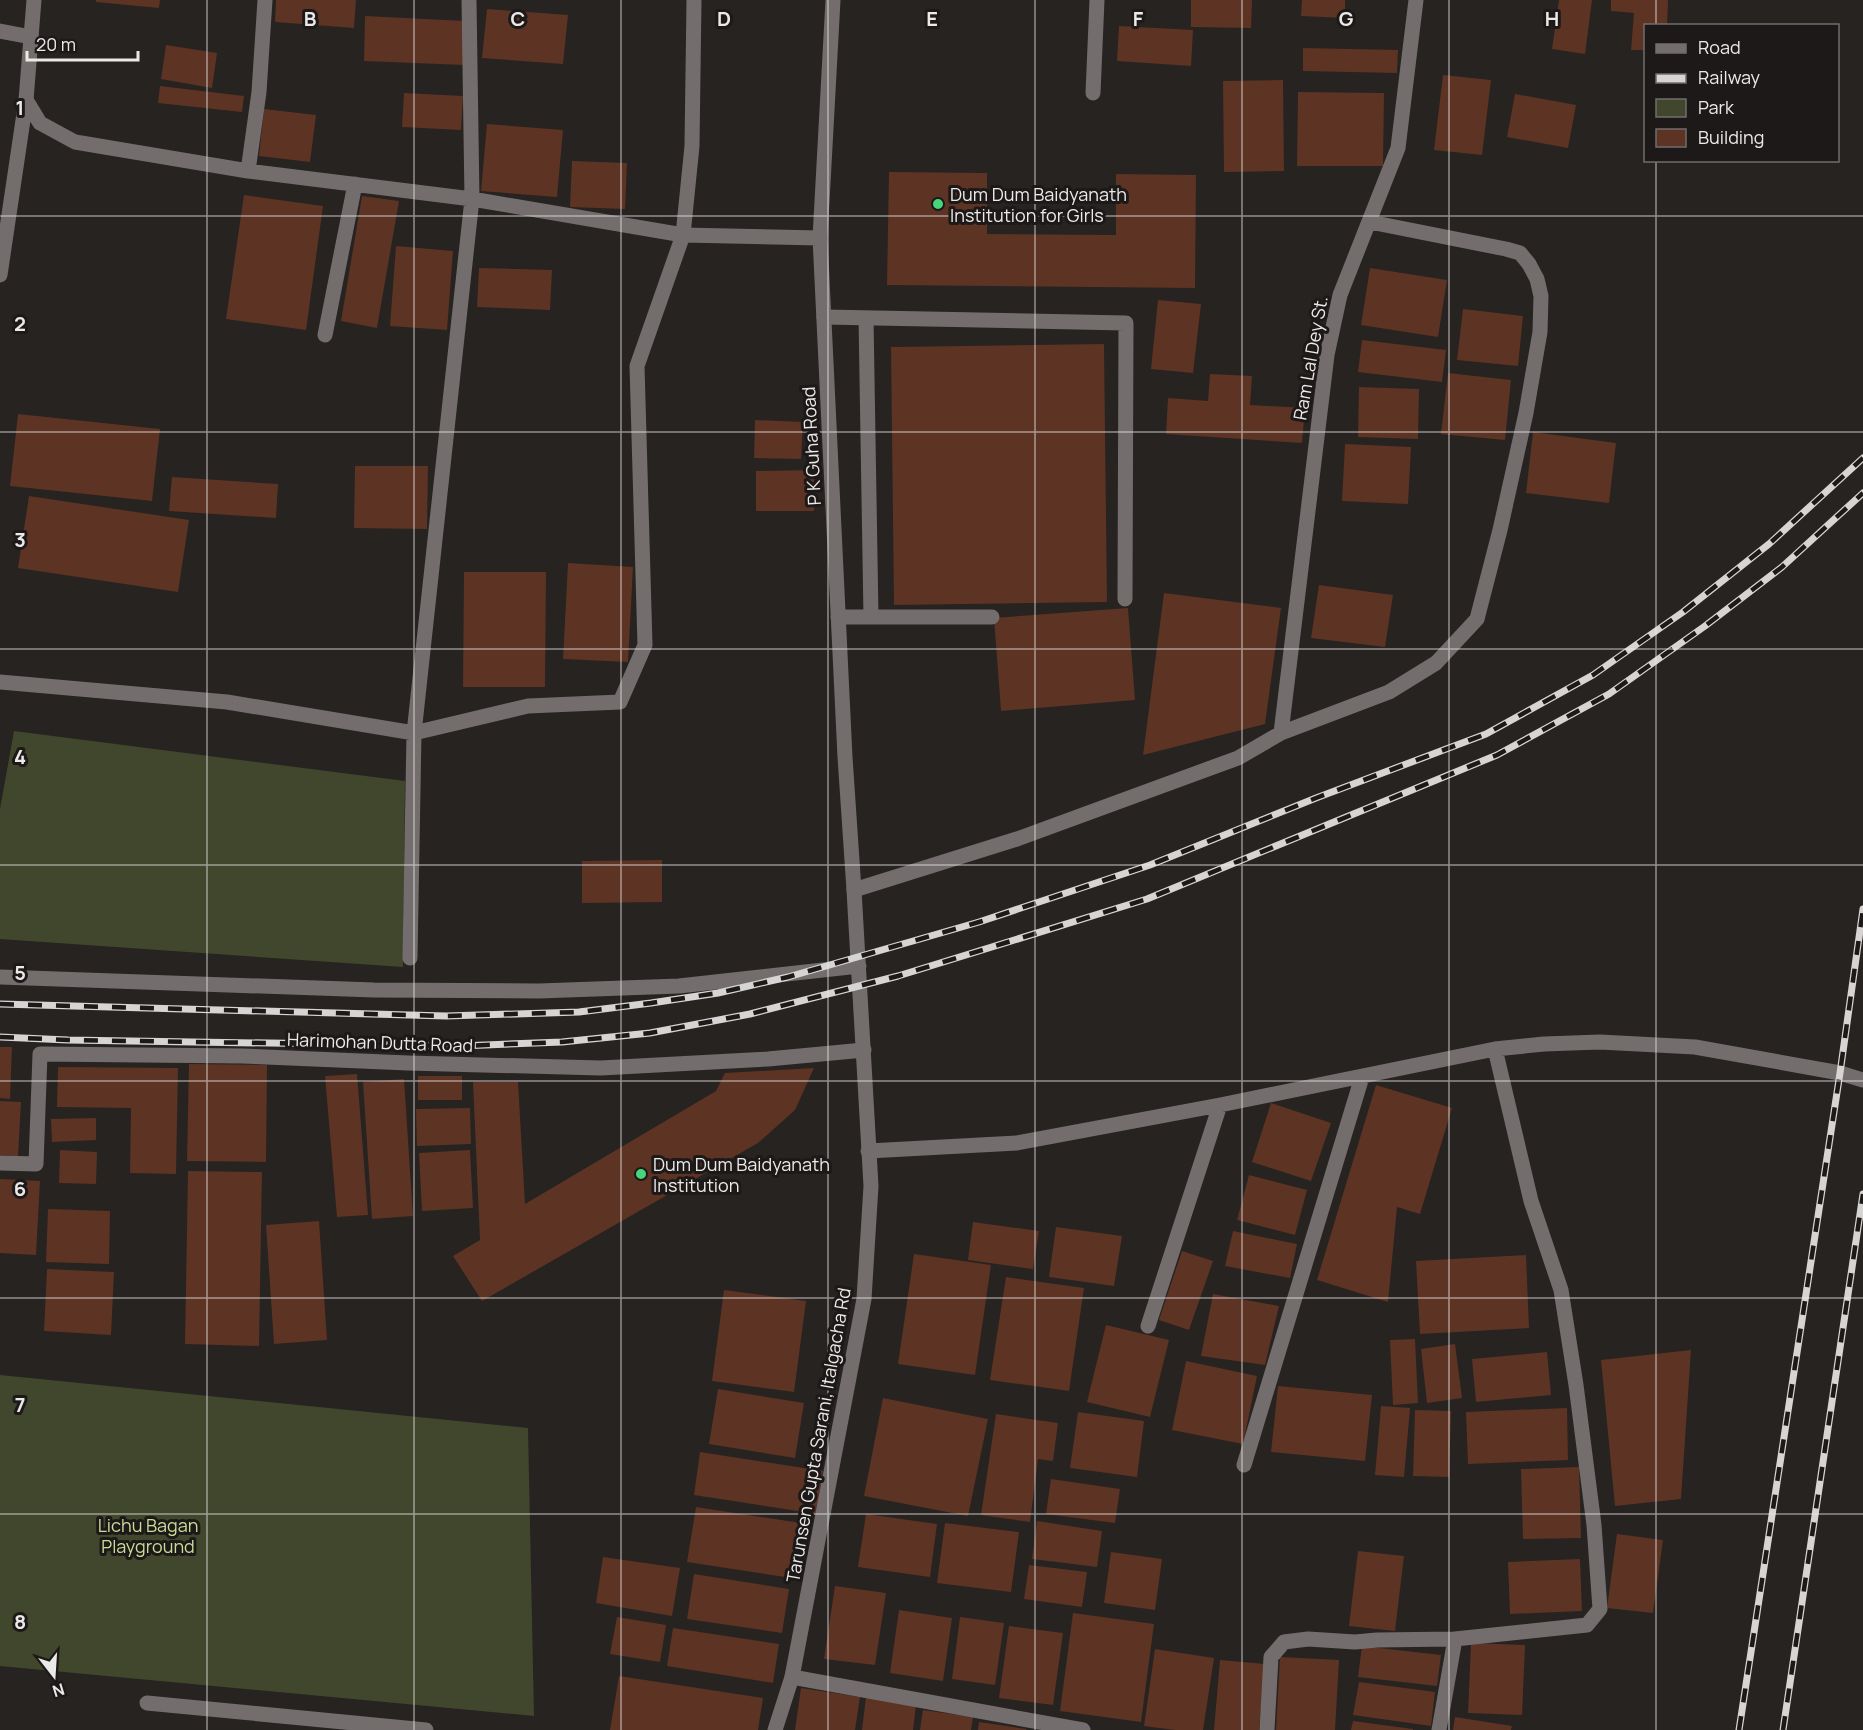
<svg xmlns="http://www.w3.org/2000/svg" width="1863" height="1730" viewBox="0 0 1863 1730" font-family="Manrope,sans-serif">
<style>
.green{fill:#40472d}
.building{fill:#5d3323}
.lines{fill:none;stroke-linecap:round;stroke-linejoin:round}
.service{stroke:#736e6d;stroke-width:15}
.minor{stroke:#736e6d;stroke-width:15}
.tertiary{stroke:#736e6d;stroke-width:15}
.rail-casing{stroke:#d7d5d4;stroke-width:7}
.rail{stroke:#1d1918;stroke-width:4.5;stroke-dasharray:14;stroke-linecap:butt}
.grid{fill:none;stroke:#eceae9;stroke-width:1.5;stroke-opacity:0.55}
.poi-dot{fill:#46d77a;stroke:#1d1918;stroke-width:2}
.labels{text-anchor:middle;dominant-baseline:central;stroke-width:6;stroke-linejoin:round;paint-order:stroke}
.poi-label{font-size:18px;fill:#eceae9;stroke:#1d1918;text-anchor:start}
.street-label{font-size:18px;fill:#eceae9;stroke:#1d1918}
.park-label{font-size:18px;fill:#c9dd96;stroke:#1d1918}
.grid-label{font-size:20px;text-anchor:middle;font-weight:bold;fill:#eceae9;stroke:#1d1918;stroke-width:6;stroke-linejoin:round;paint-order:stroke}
</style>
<rect width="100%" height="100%" fill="#262321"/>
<path class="green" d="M14 731 405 781 403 967 0 939V809Z
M0 1375 528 1428 534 1716 0 1666Z"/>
<path class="building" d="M96 0H160L159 8 96 2Z
M276 0H356L354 28 275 22Z
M1191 0H1252L1251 28 1191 27Z
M1302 0H1345V18L1301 16Z
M1559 0H1592L1585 54 1552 49Z
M1611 0H1668L1667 26H1646V50H1631L1634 13 1611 11Z
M487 9 568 15 563 64 482 58Z
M365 16 465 21 464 65 364 61Z
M1119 26 1193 30 1191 66 1117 61Z
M166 45 217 53 212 88 161 79Z
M1303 48 1398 50 1397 73 1303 71Z
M1443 75 1491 80 1482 155 1434 150Z
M1283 80 1284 171 1224 172 1223 81Z
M160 86 244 96 242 112 158 103Z
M1298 92 1384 93 1383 166H1297Z
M404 93 463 96 461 130 402 127Z
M1515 94 1576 105 1568 148 1507 137Z
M264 109 316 115 310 162 259 156Z
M487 124 563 130 557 197 481 191Z
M572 161 627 163 625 209 570 207Z
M889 172 987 173V234L1116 235V174L1196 175 1195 288 887 285Z
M244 195 323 206 306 330 226 319Z
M362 196 399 201 377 328 341 321Z
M396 246 453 251 447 330 390 326Z
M479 268 552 270 550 310 477 307Z
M1370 268 1447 280 1438 337 1361 325Z
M1158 300 1201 304 1193 373 1151 369Z
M1463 309 1523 316 1518 366 1457 360Z
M1362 340 1446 350 1442 382 1358 372Z
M1104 344 1107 602 894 605 891 347Z
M1448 373 1511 380 1505 440 1441 434Z
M1210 374 1252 376 1250 405 1305 408 1302 443 1166 434 1168 398 1208 401Z
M1359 387 1419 389 1418 439 1358 437Z
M18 414 160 429 152 501 10 486Z
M755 420 803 422 801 459 754 458Z
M1533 432 1616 443 1609 503 1526 493Z
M1345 444 1411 447 1408 504 1342 501Z
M355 466H428L427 529 354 528Z
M814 470V511H756V471Z
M172 477 278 484 276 518 169 511Z
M29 496 189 520 178 592 18 568Z
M568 563 633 567 628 662 563 659Z
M464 572H546L545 687H463Z
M1319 585 1393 595 1385 647 1311 638Z
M1164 593 1281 608 1265 724 1143 755Z
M1128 608 1135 700 1001 711 994 618Z
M662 860V902L582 903V861Z
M0 1047H12L10 1099 0 1098Z
M189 1064 267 1065 266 1162 187 1161Z
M58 1067 178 1068 176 1174 130 1173 131 1108 57 1107Z
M814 1068 795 1110 758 1143 482 1301 453 1256 480 1240 473 1082H518L525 1204 716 1091 725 1073Z
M357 1074 368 1215 337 1217 325 1076Z
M418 1076H462V1100H418Z
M404 1079 413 1216 372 1219 363 1082Z
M1376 1085 1452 1108 1420 1214 1397 1207 1388 1302 1317 1280Z
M0 1101 21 1102 18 1156 0 1155Z
M1271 1103 1331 1123 1311 1181 1252 1162Z
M470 1108 471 1144 417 1146 416 1109Z
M96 1118V1140L52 1142 51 1119Z
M60 1150 97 1152 96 1184 59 1183Z
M470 1150 473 1208 422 1211 419 1153Z
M188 1171 262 1172 259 1346 185 1344Z
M1249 1175 1307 1190 1295 1235 1237 1220Z
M0 1179 40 1181 36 1255 0 1253Z
M48 1209 110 1211 109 1264 46 1262Z
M319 1221 327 1340 274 1344 266 1225Z
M973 1222 1039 1231 1033 1269 968 1260Z
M1056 1227 1122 1236 1114 1286 1049 1277Z
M1233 1231 1297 1244 1290 1278 1225 1266Z
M1182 1251 1213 1261 1189 1330 1159 1320Z
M914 1254 991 1265 975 1375 898 1364Z
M1526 1255 1529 1328 1420 1334 1416 1261Z
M47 1269 114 1272 111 1335 44 1331Z
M1006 1277 1084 1288 1069 1391 990 1380Z
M724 1290 806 1301 794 1392 712 1381Z
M1213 1294 1279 1306 1265 1365 1201 1356Z
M1106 1325 1169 1340 1150 1417 1087 1402Z
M1415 1339 1418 1403 1393 1405 1390 1340Z
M1455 1344 1462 1398 1427 1403 1421 1349Z
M1691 1350 1681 1499 1615 1506 1601 1360Z
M1547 1352 1551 1395 1476 1402 1472 1359Z
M1186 1361 1257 1376 1243 1444 1172 1430Z
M1278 1386 1372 1395 1365 1461 1271 1452Z
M718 1389 804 1403 795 1458 709 1444Z
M883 1398 988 1419 968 1516 864 1496Z
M1381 1406 1410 1408 1404 1477 1375 1475Z
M1567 1408 1568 1460 1468 1464 1466 1412Z
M1415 1410 1451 1411 1449 1477 1413 1476Z
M1078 1412 1144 1421 1137 1477 1070 1468Z
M996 1414 1058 1423 1053 1461 1038 1459 1030 1522 981 1515Z
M700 1452 823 1471 817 1514 694 1495Z
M1579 1467 1581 1538 1523 1539 1521 1469Z
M1051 1479 1120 1489 1115 1523 1046 1514Z
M696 1507 807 1524 798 1579 687 1562Z
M866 1514 937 1524 930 1577 858 1567Z
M1037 1521 1102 1531 1097 1567 1032 1559Z
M945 1523 1019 1532 1011 1592 937 1583Z
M1617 1534 1663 1540 1653 1613 1607 1608Z
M1358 1551 1404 1556 1395 1631 1349 1626Z
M1111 1552 1162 1559 1155 1610 1104 1603Z
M603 1557 680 1568 672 1616 596 1603Z
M1580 1559 1582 1611 1510 1614 1508 1562Z
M1029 1565 1087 1572 1082 1607 1024 1599Z
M694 1574 789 1589 782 1633 687 1619Z
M835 1586 886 1593 875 1665 824 1659Z
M899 1610 952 1618 943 1681 890 1673Z
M1073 1613 1154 1624 1141 1722 1060 1711Z
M617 1617 666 1625 660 1662 610 1654Z
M960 1617 1004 1623 995 1685 952 1679Z
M1009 1626 1063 1633 1053 1705 999 1698Z
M673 1628 779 1644 773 1683 667 1666Z
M1471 1643 1525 1645 1522 1715 1468 1713Z
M1362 1646 1441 1655 1437 1686 1358 1677Z
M1155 1649 1214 1658 1203 1730H1175L1144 1726Z
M1280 1657 1339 1660 1335 1730H1276Z
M1220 1660 1265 1664 1259 1730H1214Z
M619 1676 763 1698 758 1730H610Z
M1359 1682 1435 1692 1431 1726 1353 1715Z
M801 1688 860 1697 855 1730H795Z
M866 1697 916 1705 913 1730H862Z
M923 1710 973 1717 971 1730H920Z
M1455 1717 1512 1726 1511 1730H1453Z
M1353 1721 1413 1729V1730H1351Z
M979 1722 1026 1729V1730H978Z"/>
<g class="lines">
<path class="service" d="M824 317 1126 323 1125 599
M866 318 871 617
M838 617H992
M0 977 374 990 539 991 679 986 859 966"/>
<path class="minor" d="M833 0 820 238 845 757 854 890 1017 839 1238 758 1281 733 1389 692 1436 663 1477 619 1500 530 1526 413 1540 332 1541 296 1537 279 1529 264 1520 253 1506 249 1370 222
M0 31 31 37
M1093 93 1097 0
M26 100 40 123 75 142 248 171 472 199 683 235 820 238
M248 171 259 92 265 0
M0 275 26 100
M325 335 355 184
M0 682 227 702 414 733 528 706 620 702 645 645 637 366 683 235 692 146 694 0
M1281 733 1327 355 1340 295 1398 148 1416 0
M410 958 414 733 472 199 469 0
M868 1151 1017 1143 1220 1105 1495 1049 1544 1044 1600 1042 1695 1047 1840 1073 1863 1080
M0 1163 36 1164 40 1054 242 1056 408 1063 601 1068 768 1059 864 1050
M1148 1326 1220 1105
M1244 1465 1362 1077
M792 1677 1083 1730
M147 1703 426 1730
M1267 1730 1271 1657 1284 1642 1308 1639 1355 1642 1377 1640 1455 1639
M1439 1730 1455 1639 1587 1625 1600 1609 1594 1525 1576 1385 1561 1290 1531 1201 1495 1049"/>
<path class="tertiary" d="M26 100 34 0
M775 1730 792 1677 864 1299 871 1186 854 890"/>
<g class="rail-casing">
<path id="rail" d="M0 1004 446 1016 579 1012 651 1003 718 993 788 977 979 922 1150 865 1316 798 1486 734 1593 675 1683 612 1769 544 1863 458
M0 1037 68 1040 460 1046 562 1042 650 1033 750 1014 898 976 1147 899 1497 755 1609 694 1705 626 1782 567 1863 493
M1739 1730 1840 1073 1863 909
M1783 1730 1863 1194"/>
</g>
<use href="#rail" class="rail"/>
</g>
<path class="grid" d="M207 0V1730M414 0V1730M621 0V1730M828 0V1730M1035 0V1730M1242 0V1730M1449 0V1730M1656 0V26M1656 160V1730M0 216H1863M0 432H1863M0 649H1863M0 865H1863M0 1081H1863M0 1298H1863M0 1514H1863"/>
<g class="poi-dot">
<circle cx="938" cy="204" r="6"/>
<circle cx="641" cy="1174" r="6"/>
</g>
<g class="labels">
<g class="poi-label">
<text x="950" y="194">Dum Dum Baidyanath<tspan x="950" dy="21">Institution for Girls</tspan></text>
<text x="653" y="1164">Dum Dum Baidyanath<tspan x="653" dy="21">Institution</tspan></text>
</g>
<g class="street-label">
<text transform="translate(1310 358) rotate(-80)">Ram Lal Dey St.</text>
<text transform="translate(811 446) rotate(-93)">P K Guha Road</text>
<text transform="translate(380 1042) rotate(2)">Harimohan Dutta Road</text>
<text transform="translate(818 1435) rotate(-80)">Tarunsen Gupta Sarani, Italgacha Rd</text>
</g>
<g class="park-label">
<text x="148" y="1525">Lichu Bagan<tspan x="148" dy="21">Playground</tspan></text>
</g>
</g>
<g class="grid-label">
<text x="310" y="26">B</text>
<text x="518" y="26">C</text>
<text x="724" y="26">D</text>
<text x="932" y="26">E</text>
<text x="1138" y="26">F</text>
<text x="1346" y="26">G</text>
<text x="1552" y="26">H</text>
<text x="20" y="115">1</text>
<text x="20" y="331">2</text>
<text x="20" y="547">3</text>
<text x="20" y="764">4</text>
<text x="20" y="980">5</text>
<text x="20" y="1196">6</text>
<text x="20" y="1412">7</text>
<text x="20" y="1629">8</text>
</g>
<rect x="1644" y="24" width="195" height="138" fill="#1d1918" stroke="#706d6c" stroke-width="1.5"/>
<rect x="1656" y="44" width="30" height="9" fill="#736e6d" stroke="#706d6c" stroke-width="1.5"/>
<text x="1698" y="54" font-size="18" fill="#eceae9">Road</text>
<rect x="1656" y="74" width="30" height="9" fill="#d7d5d4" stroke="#706d6c" stroke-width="1.5"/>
<text x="1698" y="84" font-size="18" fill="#eceae9">Railway</text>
<rect x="1656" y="99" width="30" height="18" fill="#40472d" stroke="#706d6c" stroke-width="1.5"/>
<text x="1698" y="114" font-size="18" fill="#eceae9">Park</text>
<rect x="1656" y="129" width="30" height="18" fill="#5d3323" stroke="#706d6c" stroke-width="1.5"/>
<text x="1698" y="144" font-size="18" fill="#eceae9">Building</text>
<g transform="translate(54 1676) rotate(163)" stroke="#1d1918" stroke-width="4.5" paint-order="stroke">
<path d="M0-4.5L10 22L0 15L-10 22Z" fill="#eceae9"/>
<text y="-9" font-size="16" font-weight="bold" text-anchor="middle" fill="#eceae9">N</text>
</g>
<path d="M27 51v9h111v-9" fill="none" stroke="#eceae9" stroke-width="3"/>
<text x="36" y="51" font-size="18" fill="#eceae9" stroke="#1d1918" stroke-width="4.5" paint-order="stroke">20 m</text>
</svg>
